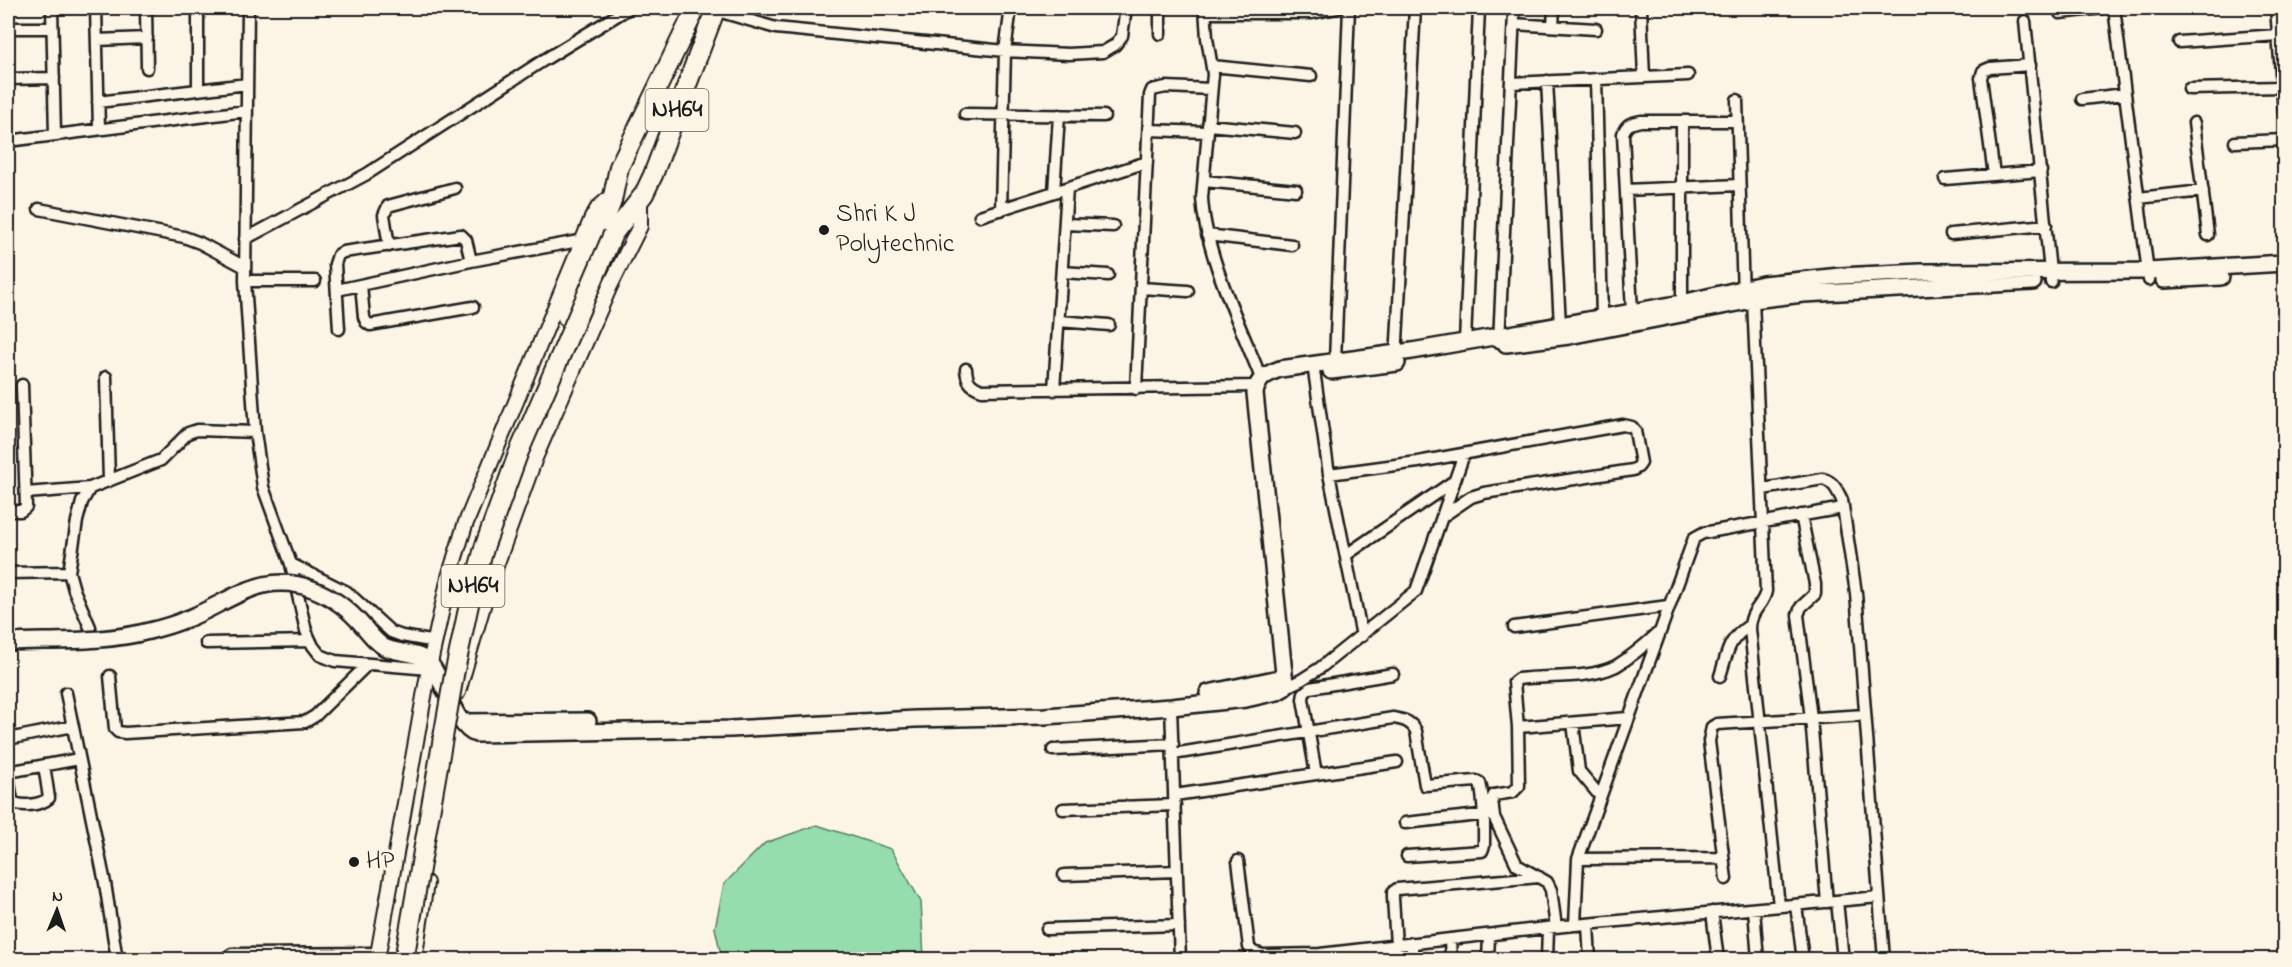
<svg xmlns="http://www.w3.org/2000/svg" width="2292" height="967" viewBox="0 0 2292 967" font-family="'Indie Flower',sans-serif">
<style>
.green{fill:#95ddac;stroke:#587c64;stroke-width:1.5}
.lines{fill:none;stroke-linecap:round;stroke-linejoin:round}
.minor-casing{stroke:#1c1c1c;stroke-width:15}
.tertiary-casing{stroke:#1c1c1c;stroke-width:18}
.secondary-casing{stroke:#1c1c1c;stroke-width:20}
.trunk-casing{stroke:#1c1c1c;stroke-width:22}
.minor{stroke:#fcf5e5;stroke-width:10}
.tertiary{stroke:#fcf5e5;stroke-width:14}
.secondary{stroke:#fcf5e5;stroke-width:15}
.trunk{stroke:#fcf5e5;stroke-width:18}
.secondary-bridge-casing{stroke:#1c1c1c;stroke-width:20;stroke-linecap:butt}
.trunk-bridge-casing{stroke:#1c1c1c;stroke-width:22;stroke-linecap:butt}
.secondary-bridge{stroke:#fcf5e5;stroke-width:15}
.trunk-bridge{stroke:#fcf5e5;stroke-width:18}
.poi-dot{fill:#1c1c1c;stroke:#fcf5e5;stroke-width:2}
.labels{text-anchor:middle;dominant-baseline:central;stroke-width:6;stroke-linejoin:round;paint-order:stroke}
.shield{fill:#fcf5e5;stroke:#5f5d58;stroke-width:1.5}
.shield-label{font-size:24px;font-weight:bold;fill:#1c1c1c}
.poi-label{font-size:26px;fill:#1c1c1c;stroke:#fcf5e5;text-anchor:start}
</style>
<rect width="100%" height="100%" fill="#fcf5e5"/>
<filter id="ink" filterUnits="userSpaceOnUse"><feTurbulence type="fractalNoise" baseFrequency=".0167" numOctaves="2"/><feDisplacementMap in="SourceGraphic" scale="12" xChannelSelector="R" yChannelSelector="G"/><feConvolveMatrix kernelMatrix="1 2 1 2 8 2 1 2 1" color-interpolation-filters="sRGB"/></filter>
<g filter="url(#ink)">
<path class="green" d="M817 825 891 849 921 902 924 959H722L715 928 724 884 765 843Z"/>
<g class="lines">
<g class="minor-casing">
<path id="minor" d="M52 8 55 134
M96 8 99 129
M146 8 147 68
M198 8V90
M248 8 245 281 255 432 263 487 291 564 306 631 313 646 320 655 335 661 429 669
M1205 8 1207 38 1213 74 1202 198C1205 254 1240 325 1261 378
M1641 8 1644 77
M2114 8 2149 280
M2276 8 2284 113
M711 9 776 28 1005 51 1069 54 1103 52 1115 45 1122 36 1126 8
M1205 13H1312L1337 8
M2060 13 2103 8
M2025 21 2051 282
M1514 24 1596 29
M1553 26 1554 8
M8 28H52
M1160 34V8
M97 40 147 38
M2179 42 2278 35
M1212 66 1311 76
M8 79 54 78
M1596 79 1602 317
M1547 81 1560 325
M1511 83 1688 75
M2189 89 2282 87
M2082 99 2125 94
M1737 100 1743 296
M98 102 247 84
M965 114 1104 116
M2194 123 2208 235
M1208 125 1295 133
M1149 130 1207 132
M8 141 246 111
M2235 142 2284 140
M1994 175 1981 78 1983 71 1990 68 2030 65
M1945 179 2041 171
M1204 181 1296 190
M1626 190 1739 185
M1054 192 1059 115
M2138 198 2203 191
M39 209 184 237 200 243 245 267
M1001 210 1005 51 1011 8
M980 216 1147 162
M1065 224 1113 226
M1951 234 2046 225
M1207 235 1292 245
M245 239 367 174 544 60 629 8
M389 246 384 215 388 206 455 188
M1062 272 1108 275
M245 281H315
M361 285 364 317 366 322 370 325 473 307
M1141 288 1188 291
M337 290 471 261 584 240
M1753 300 1766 591C1763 607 1750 609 1750 629L1779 906
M1682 303V121
M1632 312 1623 134C1626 124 1631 123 1641 121H1737
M1059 321 1109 325
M339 329 335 264 338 255 343 252 461 235 466 240 471 261
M1465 342 1479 8
M1499 342 1514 13 1511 8
M1396 359 1415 8
M1335 361 1349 8
M966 369C967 381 970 386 982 390L1256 386
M1314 371 1329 474 1362 636
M106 377 109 480
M1136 389 1150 95 1152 90 1166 87 1211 89
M1054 390 1067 188
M1329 474 1418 462 1623 425 1632 427 1635 431 1641 463 1638 467 1633 470 1484 493 1471 497 1443 516
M1763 489 1823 479C1834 482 1837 490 1842 500L1856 593 1884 960
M26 493 90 488
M8 511H21L26 507 22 385
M1801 515 1815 584V594L1801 607 1798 615 1811 718 1827 902
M1346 555 1454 481
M291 564 347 592 391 632 402 636 436 642
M8 573 69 572
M90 627 74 590 69 572 77 521 82 502 90 488 161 460 188 433 197 430 255 432
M1514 627 1668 606
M206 643 310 641
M110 676 115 729 118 732 125 733 305 722 315 716 368 664
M1720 676C1728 652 1727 640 1750 625
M1284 688 1301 680 1320 668 1416 591 1464 454
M66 693 105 883 117 960
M1171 707 1180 960
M1573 723 1579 771 1600 796
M1518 727 1628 718
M8 739 73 726
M1053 750 1173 744
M1173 754 1393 718C1404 720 1411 721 1416 731L1425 785 1476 781 1480 783C1485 803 1484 826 1484 846L1482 851 1407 856
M8 772 79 759
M1316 774 1303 699 1304 693 1310 688 1393 674
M8 776 12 801C20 808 41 805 49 798L44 765
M1175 795 1397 762
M1063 809 1175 805
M1494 817 1492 799 1494 795 1513 792 1519 786 1518 727 1514 682 1518 679C1549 675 1587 680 1616 666 1631 657 1644 646 1657 634
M1405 823 1489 814 1494 817 1517 865 1547 882 1551 890 1556 927
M1578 859 1723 858
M1238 861 1249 947 1253 952 1263 955 1320 954 1564 926 1879 897
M1064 875 1177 871
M1726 879 1709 741 1712 727 1717 724 1865 715
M1837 901 1843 960
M1796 905 1803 960
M1754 909 1758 960
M1712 912 1718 960
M1588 924 1590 960
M1575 925 1578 859 1694 538 1703 533 1843 508
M1047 929 1179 925
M1450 939 1451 960
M1412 943V960
M1396 945 1393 898V892L1397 889 1539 877
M223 960 232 954 378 953
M1488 960 1489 935
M1547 960 1548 928"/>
</g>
<g class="tertiary-casing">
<path id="tertiary" d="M458 692 489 585 535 458 610 286 640 226V199
M377 960 430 663 449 577 465 525 592 218 598 208 613 195
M414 960 426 883"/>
</g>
<g class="secondary-casing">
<path id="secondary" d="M2164 280 2221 277
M1506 344 1569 336 1753 300 1803 294 2033 282
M1331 371 1397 363
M364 627C370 634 376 642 384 647 398 654 421 651 431 665 444 681 457 729 476 734L731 729 915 719 1045 716 1171 707 1246 699 1277 692 1284 688 1285 683 1255 393C1258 378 1266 374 1280 369L1412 351 1499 336 1682 303 1763 284 1840 276 1921 272 2148 271 2284 263
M1208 693 1284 677
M464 722 588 721"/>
</g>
<g class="trunk-casing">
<path id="trunk" d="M613 234 644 194 653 175 716 8
M567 317 612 201 619 167 696 8"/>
</g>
<use href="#minor" class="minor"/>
<use href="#tertiary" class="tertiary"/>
<use href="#secondary" class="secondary"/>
<use href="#trunk" class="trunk"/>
<g class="secondary-bridge-casing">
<path id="secondary-bridge" d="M8 642C54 640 104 643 149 631 161 628 173 625 184 620 207 612 228 597 251 589 294 572 336 594 364 627"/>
</g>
<g class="trunk-bridge-casing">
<path id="trunk-bridge" d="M404 960 454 675 471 595 485 545 518 454 613 234"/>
</g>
<use href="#secondary-bridge" class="secondary-bridge"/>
<use href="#trunk-bridge" class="trunk-bridge"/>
</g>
</g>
<g class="poi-dot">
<circle cx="824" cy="230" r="6"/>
<circle cx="354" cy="862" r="6"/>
</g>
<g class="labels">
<g class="shield">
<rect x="645.5" y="89" width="63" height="42" rx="4.5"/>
<rect x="441.5" y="565" width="63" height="42" rx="4.5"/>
</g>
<g class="shield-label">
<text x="677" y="110">NH64</text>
<text x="473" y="586">NH64</text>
</g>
<g class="poi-label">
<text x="836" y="215">Shri K J<tspan x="836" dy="30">Polytechnic</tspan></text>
<text x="366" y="862">HP</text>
</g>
</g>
<rect width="2292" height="967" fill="none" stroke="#fcf5e5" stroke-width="30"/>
<rect x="15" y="15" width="2262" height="937" fill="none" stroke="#1c1c1c" stroke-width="2" filter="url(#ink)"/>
<g transform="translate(57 910) rotate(2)" stroke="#fcf5e5" stroke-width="4.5" paint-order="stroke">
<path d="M0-4.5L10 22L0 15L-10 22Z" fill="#1c1c1c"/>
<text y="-9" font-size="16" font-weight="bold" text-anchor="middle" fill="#1c1c1c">N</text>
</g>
</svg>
